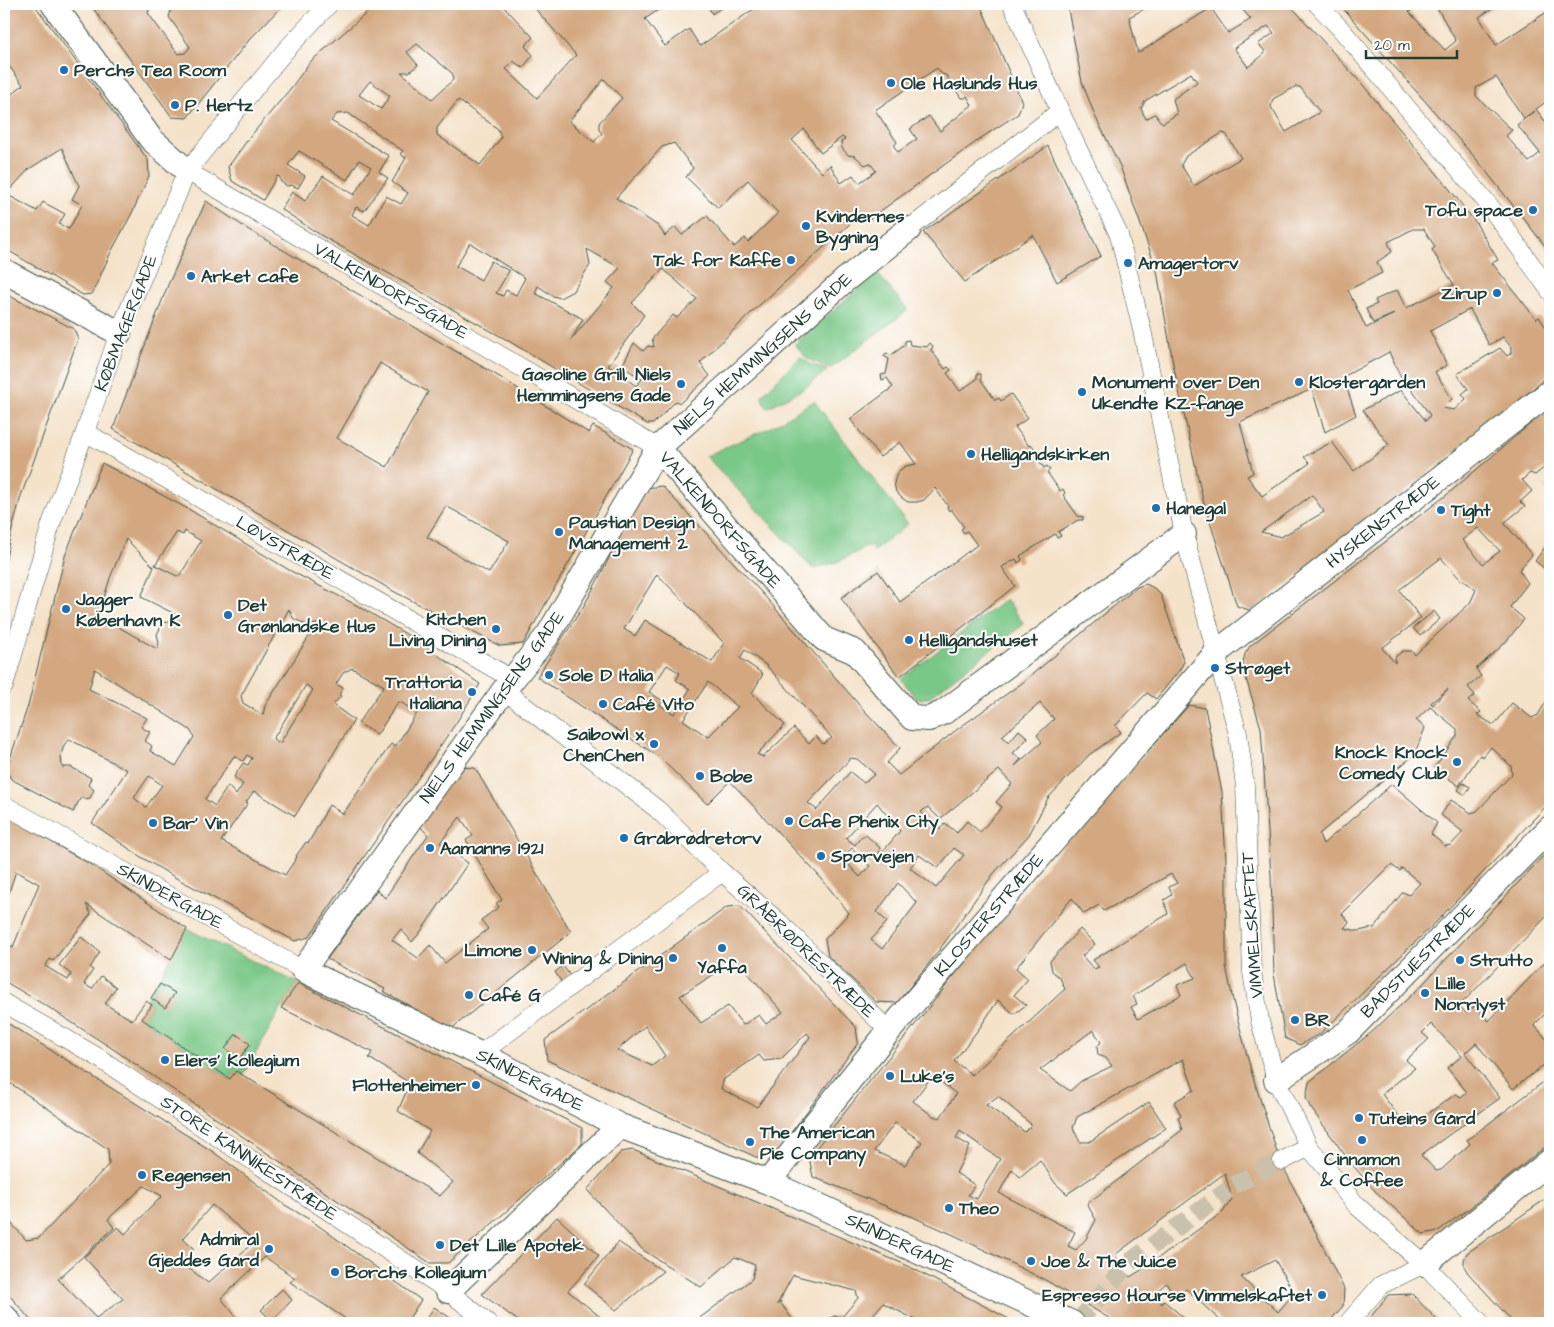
<svg xmlns="http://www.w3.org/2000/svg" width="1554" height="1327" viewBox="0 0 1554 1327" font-family="'Architects Daughter',sans-serif">
<style>
.green{fill:#7ac888;stroke:#4c825e}
.building{fill:#d3a780;fill-rule:evenodd}
.lines{fill:none;stroke-linecap:round;stroke-linejoin:round}
.pedestrian-tunnel{stroke:#c9c1ab;stroke-width:18;stroke-dasharray:18 9;stroke-linecap:butt}
.pedestrian-casing{stroke:#3f564a;stroke-width:19}
.minor-casing{stroke:#3f564a;stroke-width:26}
.pedestrian{stroke:#fff;stroke-width:18}
.minor{stroke:#fff;stroke-width:24}
.poi-dot{fill:#1f6fb2;stroke:#fff;stroke-width:2}
.labels{text-anchor:middle;dominant-baseline:central;stroke-width:4;stroke-linejoin:round;paint-order:stroke}
.poi-label{font-size:18px;font-weight:bold;fill:#1f3d34;stroke:#fff;text-anchor:start}
.street-label{font-size:18px;fill:#1f3d34;stroke:#fff}
</style>
<rect width="100%" height="100%" fill="#fff"/>
<filter id="ink" filterUnits="userSpaceOnUse"><feTurbulence type="fractalNoise" baseFrequency=".02" numOctaves="2"/><feDisplacementMap in="SourceGraphic" scale="10" xChannelSelector="R" yChannelSelector="G"/><feConvolveMatrix kernelMatrix="1 2 1 2 8 2 1 2 1" color-interpolation-filters="sRGB"/></filter>
<filter id="wash" filterUnits="userSpaceOnUse"><feTurbulence type="fractalNoise" baseFrequency=".0096" numOctaves="4" result="noise"/><feDisplacementMap in="SourceGraphic" scale="20" xChannelSelector="R" yChannelSelector="G"/><feGaussianBlur stdDeviation="1.12" result="paint"/><feColorMatrix in="noise" values="0 0 0 0 0 0 0 0 0 0 0 0 0 0 0 0 0 1.4 0 .05"/><feComposite in="paint" operator="in"/></filter>
<g filter="url(#wash)">
<rect width="100%" height="100%" fill="#f4e2c9"/>
<path class="green" d="M877 273 908 310 831 368 807 359 795 344Z
M800 357 810 364 828 370 805 388 767 408 761 396Z
M814 401 908 524 874 551 871 545 835 563 813 569 706 456 771 427Z
M1006 599 1024 624 928 698 917 699 901 679Z
M187 929 298 983 281 1008 243 1076 236 1071 230 1079 142 1019 152 1005 146 1001Z"/>
<g id="blocks">
<path class="building" d="M4 4H34L148 160 149 176 132 213 111 252 92 294 83 295 4 248V100L23 85 4 59ZM62 148 79 186 72 199 82 205 69 229 59 224 65 214 43 202 37 211 6 194 29 169Z
M90 4H151L148 13 178 54 185 53 190 47 169 17 173 4H284L249 40 187 118 172 117Z
M377 4H501L533 37 525 46 533 55 523 68 513 61 506 69 537 98 576 55 531 4H667L645 19 665 46 689 29 700 46 761 4H980L1022 102 1018 114 987 134 868 220 862 213 754 310 700 363 710 376 680 403 676 401 653 424H647L507 340 322 236 281 209 292 192 305 201 323 176 354 195 371 167 359 160 347 180 299 151 288 165 305 176 298 188 291 185 287 186 280 181V177L277 176 263 200 232 181 228 167 249 138 291 88 310 62ZM417 44 453 74V80L432 99 401 72H409L418 65 407 52ZM937 68 942 74 946 75 961 98H965L967 96 972 105 940 131 929 116 910 129 917 139 898 152 894 146 897 142 875 110ZM604 79 622 98 599 123V130L602 133 594 142 569 121ZM370 81 390 96 381 109 359 95ZM458 100 498 129 501 138 480 165 437 135V128ZM348 113 403 151 400 154 406 158 392 182 408 193 401 204 386 196 369 225 352 215 356 207 364 211 388 178 379 172 389 156 331 121 337 114ZM804 129 821 153 842 137 845 139 841 142 842 148 848 155 855 156 865 165 870 163 876 171 859 183 853 175 841 183 830 165 822 173 792 140ZM674 143 693 168 686 177 718 208 748 180 778 213 748 242 745 238 734 247 707 216 682 235 675 227 665 236 658 226 616 198 662 147ZM470 243 525 278 516 295 506 290 503 296 496 293 509 271 491 261 481 280 456 266ZM587 249 620 268 607 282 614 288 571 340 583 319 535 293 538 286 553 296 560 298 573 291 590 265ZM663 269 697 299 677 318 673 315 652 339 654 347 648 346 643 351 634 343 622 366 642 379 636 386 621 375V370L616 366 613 369 608 366 644 315 632 303Z
M707 4H727L712 14Z
M1067 4H1154L1129 17 1138 53 1211 8 1228 33 1251 19 1237 4H1289L1362 84 1444 182 1476 223 1498 260 1492 263 1536 319 1539 317 1550 334V372L1534 388 1383 510 1252 611 1237 606 1203 500 1174 369 1157 271 1120 166 1095 116 1082 82ZM1268 26 1274 33 1258 44 1265 51 1262 56 1248 67 1234 48ZM1191 73 1197 82 1173 99 1177 114 1163 123 1160 121 1155 114 1146 119 1141 109 1145 101ZM1295 87H1300L1320 112 1286 132 1271 107 1273 99ZM1222 133 1226 134 1241 158 1194 186 1181 165 1186 156ZM1413 229H1424L1435 247 1432 250 1454 285 1406 308 1397 290 1375 300 1377 304 1366 309 1373 323 1394 314 1366 328 1348 290 1382 273 1377 262 1392 252 1388 242ZM1470 309 1489 345 1503 337 1511 347V353L1507 356 1500 348 1457 374 1468 389 1462 394 1466 399 1454 410 1443 408 1452 399 1435 372 1447 365 1430 331ZM1389 352 1406 388 1409 386 1430 415 1426 421 1401 390 1363 410 1389 445 1354 471 1332 442 1304 457 1310 463 1262 496 1247 476 1253 473 1240 422 1312 389 1325 432 1356 415 1343 377ZM1312 495 1324 512 1281 537 1261 532Z
M1339 4H1412L1415 7 1409 12 1445 50 1456 41 1435 4H1499L1479 17 1496 45 1550 10V99L1536 109 1550 128V252L1477 160ZM1496 77 1524 118 1534 111 1517 125 1540 153 1529 162 1506 136 1512 130 1476 96V88Z
M1048 146 1101 256 1057 282 1033 235 965 282 923 232Z
M206 201 249 230 498 376 589 433 593 426 633 449 523 644 500 646 395 592 113 429 168 285ZM380 363 428 392 387 467 337 438ZM446 506 509 541 489 573 427 537Z
M4 293 74 329 78 339 21 496 9 541 5 565Z
M909 340 910 345 927 347 930 343 933 346 931 350 945 369 948 367 951 370 947 373 960 391 977 379V374H981V380L995 400 999 398 1001 401 1011 394 1028 418 1015 427 1029 446 1031 444 1034 448 1032 450 1044 468 1047 466 1050 470 1047 472 1060 491 1063 489 1065 493 1063 495 1078 516 1083 517V520H1078L1058 532 1061 536 1057 538 1055 534 1020 556 1022 560 1018 563 1016 559 1002 567 1015 586 899 677 841 598 878 571 900 602 977 545 967 531 964 533 961 529 964 527 951 509 949 511 947 507 948 506 935 488 924 500 917 502H908L902 498 896 492 894 483 896 476 900 470 906 466 916 464 900 442 880 457 850 419 893 387 887 378 882 380 881 375 886 374 889 359 884 356 886 353 891 355 905 345V341Z
M1550 407V463L1535 475 1530 473 1522 480 1532 491 1520 502 1525 506 1504 523 1532 555 1519 570 1528 583 1510 607 1524 619 1506 642 1476 669 1481 676 1468 687 1475 695 1468 701 1481 712 1477 715 1494 725 1512 703 1532 718 1538 715 1550 695V802L1438 920 1321 1033 1300 1045 1285 1038 1274 974 1271 876 1261 728 1244 672 1243 663 1245 654 1250 646 1449 493ZM1478 528 1500 551 1483 564 1462 540ZM1441 558 1462 581 1463 580 1476 590 1470 603 1415 655 1412 651H1403L1395 657V663L1382 648 1421 618 1399 590ZM1448 689 1433 705 1431 703ZM1430 707 1457 729V736L1434 768 1459 786 1480 755 1483 757 1491 747 1511 766 1512 774 1477 811 1471 813 1451 800 1441 815 1463 832 1451 845 1445 846 1431 834 1437 823 1392 784 1323 844 1319 834 1414 755 1425 728 1416 720ZM1391 865 1400 871 1402 868 1420 883 1409 895 1403 892 1374 928 1358 931 1344 928 1349 922 1342 914Z
M102 463 190 510 289 570 360 607 411 637 480 684 456 723 309 937 295 941 176 878 141 857 92 823 127 770 69 739 64 745 61 756 62 767H71L91 778 88 785 94 790 90 798 85 799 81 797 73 812 11 779 6 770 28 706 65 556ZM185 531 201 541 179 577 155 565 177 532 183 535ZM126 539 154 567 141 597 175 614 177 620 163 623 157 634 159 643 157 649 115 625 98 617 110 578ZM289 609 293 618 308 626 317 624 265 706 263 715 243 703 241 696ZM352 668 384 686 358 723 377 735 398 702 402 703 417 713 395 747 391 744 343 814 329 805 313 835 308 843 306 842 296 856 297 857 285 875 221 841 248 803 246 802 254 791 295 816 354 720 333 705 341 696 339 695 343 688 336 684 343 673ZM95 669 190 730 194 737 176 766 150 751 152 746 145 741 150 732 141 727 147 718 89 689ZM306 685 313 690 280 743 273 739ZM247 755 252 758 248 765 243 763 234 777 243 784 236 795 228 786 215 806 205 799 234 756 243 761ZM149 776 162 785 146 807 134 798Z
M1550 482V493L1545 487Z
M662 486 761 592 861 707 900 748 887 763 899 775 959 728 1022 683 1137 587 1146 584 1154 588 1161 595 1184 662 1179 671 1156 699 1147 693 1115 726 1121 732 1089 755 1048 798 1029 835 994 873 937 953 897 1003 876 1002 828 956 825 939 849 913 821 878 730 781 707 804 659 757 537 677 585 604 646 488ZM657 574 724 643 712 662 645 620 635 636 624 629ZM745 650 766 665 832 738 823 744 816 736 809 744 794 728 763 757 757 754 785 725 752 693 763 674 740 658ZM667 665 680 673 676 680 690 689 674 714 660 705 663 701 649 692ZM708 682 738 707 708 737 683 720ZM1040 703 1054 719 1037 735 1042 742 1015 766 1021 759 1013 753 1028 738 1019 730 1009 742 1002 736ZM851 758 857 759 875 774 864 783 850 772 817 810 808 803ZM999 770 1012 784 996 802 1002 807 980 832 967 821 957 833 945 823 939 830 921 812 928 807 940 819ZM877 803 900 831 879 856 880 848 866 835 861 837 855 845 846 838ZM852 848 870 866 860 877 842 858ZM954 848 964 855 936 888 910 868 919 855 938 868ZM898 883 917 903 882 949 871 940 887 922 877 912Z
M1550 540V573L1535 561Z
M1434 611 1440 619 1420 636 1413 628Z
M1189 705 1205 708 1222 792 1226 860V966L1234 1005 1252 1074 1279 1158 1344 1289 1343 1306 1328 1323H1223L1186 1289 1177 1297 1166 1283 1157 1291V1298L1162 1304 1164 1301 1190 1323H1117L1047 1281 956 1236 913 1217 813 1177 809 1157 970 956 1046 865ZM1171 874 1177 883 1169 887 1172 895 1164 900 1168 914 1093 960 1099 967 1094 969 1082 956 1095 944 1080 929 1050 961 1052 971 1060 978 1065 989 972 1075 954 1061 981 1026 998 1000 1014 1014 1026 1005 1014 995 1028 979 1016 968 1072 898 1084 914 1099 905 1104 911ZM1187 963 1195 978 1177 985 1181 995 1138 1019 1131 1007 1137 1004 1133 996ZM1093 1030 1101 1042 1097 1047 1098 1055 1106 1058 1112 1066 1081 1081 1070 1091 1040 1070ZM1183 1059 1194 1090 1174 1102 1181 1115 1178 1117 1182 1130 1087 1204 1096 1220 1086 1239 1076 1250 1068 1246 1075 1232 999 1193 1012 1169 1020 1177 1040 1160 1055 1183 1067 1194 1166 1128 1149 1102 1089 1142H1080L1073 1128 1077 1117ZM933 1075 956 1094 940 1118 933 1116 913 1101ZM998 1096 1032 1125 1025 1132 986 1105ZM895 1123 922 1142 905 1165 874 1151ZM960 1131 1000 1159 977 1199 968 1195 975 1185 956 1173 970 1146 956 1138ZM1225 1173 1232 1199 1223 1212 1140 1271 1130 1277 1119 1269 1116 1254ZM1275 1260 1294 1293 1278 1312 1241 1277Z
M459 767 475 768 571 932 451 1029 383 991 385 989 327 959 377 890 385 898 428 835 419 825ZM460 817 473 836 466 840 502 900 496 903 499 907 481 920 488 929 445 963 430 945 418 958 392 940 401 929 412 942 419 934 468 863 440 843Z
M1463 783 1470 787 1465 795 1458 790Z
M4 815 93 866 187 929 171 960 86 904 91 914 53 961 50 959 45 966 68 980 71 974 59 965 81 937 100 952 90 968 93 970 84 984 92 989 101 976 116 987 105 1004 132 1020 146 1001 152 1005 142 1019 230 1079 236 1071 440 1196 453 1182 417 1153 430 1131 398 1111 410 1083 369 1058 372 1052 281 1008 298 983 582 1128V1144L448 1263H430L113 1049 48 1007 4 981V942L13 947 39 884 16 871 4 907Z
M1550 849V913L1459 1006 1466 1013 1475 1006 1489 1021 1540 967 1550 959V1009L1534 1025 1550 1043V1060L1513 1089 1476 1043 1465 1053 1500 1098 1421 1155 1436 1171 1441 1170 1470 1144 1467 1140 1550 1077V1143L1470 1208 1438 1231 1423 1234 1374 1190 1350 1162 1310 1107 1306 1098 1309 1082 1372 1032 1419 988ZM1431 1024 1462 1056 1447 1068 1467 1092 1461 1097 1456 1094 1407 1128 1382 1094 1415 1068 1406 1060 1429 1039 1422 1033Z
M740 906 856 1027 858 1043 775 1154 758 1158 547 1060 545 1040 727 907ZM736 960 783 1012 766 1024 759 1015 743 1025 728 1006 701 1023 680 996ZM645 1026 665 1056 652 1066 617 1050ZM807 1033 810 1037 757 1107 721 1089 724 1079 759 1055 764 1061 781 1059Z
M563 966 573 980 564 986 555 972Z
M160 984 175 993 165 1008 151 998Z
M4 1021 212 1151 285 1205 312 1221 421 1300 406 1323H352L290 1282 295 1278 265 1257 221 1298 241 1323H33L4 1289V1215L26 1240 39 1238 109 1164 108 1149 4 1079ZM144 1186 162 1196 125 1234 118 1227 84 1257 123 1299 96 1318 58 1279 114 1228 108 1219ZM212 1205 255 1241 208 1283 182 1263 194 1249 183 1239Z
M236 1034 250 1044 240 1058 225 1049Z
M633 1150 906 1265 1009 1319V1323H922L883 1303 866 1323H822L834 1316 842 1317 858 1298 856 1291 793 1275 777 1305 780 1302 795 1323H693L752 1279 755 1265 735 1257 701 1287 643 1250 587 1190 621 1152Z
M1550 1196V1323H1514L1468 1273 1464 1266V1260L1467 1253Z
M557 1217 599 1256 568 1291 608 1323H521L482 1294Z
M618 1242 663 1271 616 1310 584 1284Z
M282 1289 292 1300 272 1321 261 1310Z
M1412 1294 1440 1323H1366L1388 1295Z
M434 1307 458 1323H424Z"/>
</g>
</g>
<g filter="url(#ink)">
<use href="#blocks" fill-opacity="0" stroke="#3f564a" stroke-width="1"/>
<g class="lines">
<path class="pedestrian-tunnel" d="M1234 1185 1282 1161
M1130 1262 1228 1190
M1077 1323 1123 1269"/>
<g class="pedestrian-casing">
<path id="pedestrian" d="M1012 4 1060 111 1119 235 1142 330 1184 534 1238 734 1245 786 1252 972 1260 1021 1276 1080 1309 1147 1357 1206 1424 1264 1481 1323
M1317 4 1340 28 1489 205 1550 291
M187 171 658 448
M909 229 1060 111
M85 432 512 679
M4 686 51 524 85 432 119 333 187 171 284 52 329 4
M4 805 303 970
M722 872 780 923 889 1031
M4 1003 96 1056 448 1291 488 1323
M480 1054 722 872 657 809 504 690
M1282 1161 1309 1147
M1348 1323 1381 1285 1424 1264"/>
</g>
<g class="minor-casing">
<path id="minor" d="M53 4 151 139 187 171
M909 229 845 280 658 448 548 635 504 690 303 970 480 1054 620 1126 768 1182 1072 1323
M4 271 119 333
M658 448 824 639 855 652 912 718 929 719 944 712 1184 534
M1276 1080 1348 1032 1550 828
M768 1182 889 1031 1217 652 1550 392
M1424 1264 1550 1161
M448 1291 620 1126
M4 1316 10 1323"/>
</g>
<use href="#pedestrian" class="pedestrian"/>
<use href="#minor" class="minor"/>
</g>
</g>
<g class="poi-dot">
<circle cx="64" cy="70" r="5"/>
<circle cx="891" cy="83" r="5"/>
<circle cx="175" cy="105" r="5"/>
<circle cx="1533" cy="210" r="5"/>
<circle cx="806" cy="226" r="5"/>
<circle cx="791" cy="260" r="5"/>
<circle cx="1128" cy="263" r="5"/>
<circle cx="191" cy="276" r="5"/>
<circle cx="1497" cy="293" r="5"/>
<circle cx="1299" cy="382" r="5"/>
<circle cx="681" cy="384" r="5"/>
<circle cx="1082" cy="392" r="5"/>
<circle cx="971" cy="454" r="5"/>
<circle cx="1156" cy="508" r="5"/>
<circle cx="1441" cy="510" r="5"/>
<circle cx="559" cy="532" r="5"/>
<circle cx="66" cy="609" r="5"/>
<circle cx="228" cy="615" r="5"/>
<circle cx="496" cy="629" r="5"/>
<circle cx="909" cy="640" r="5"/>
<circle cx="1215" cy="668" r="5"/>
<circle cx="549" cy="675" r="5"/>
<circle cx="472" cy="692" r="5"/>
<circle cx="603" cy="704" r="5"/>
<circle cx="654" cy="744" r="5"/>
<circle cx="1457" cy="762" r="5"/>
<circle cx="700" cy="776" r="5"/>
<circle cx="789" cy="821" r="5"/>
<circle cx="153" cy="823" r="5"/>
<circle cx="624" cy="838" r="5"/>
<circle cx="430" cy="848" r="5"/>
<circle cx="821" cy="856" r="5"/>
<circle cx="722" cy="948" r="5"/>
<circle cx="532" cy="950" r="5"/>
<circle cx="673" cy="958" r="5"/>
<circle cx="1460" cy="960" r="5"/>
<circle cx="1425" cy="993" r="5"/>
<circle cx="469" cy="995" r="5"/>
<circle cx="1295" cy="1020" r="5"/>
<circle cx="165" cy="1060" r="5"/>
<circle cx="890" cy="1076" r="5"/>
<circle cx="476" cy="1085" r="5"/>
<circle cx="1359" cy="1118" r="5"/>
<circle cx="1362" cy="1140" r="5"/>
<circle cx="750" cy="1142" r="5"/>
<circle cx="142" cy="1175" r="5"/>
<circle cx="949" cy="1208" r="5"/>
<circle cx="440" cy="1245" r="5"/>
<circle cx="269" cy="1249" r="5"/>
<circle cx="1031" cy="1261" r="5"/>
<circle cx="335" cy="1272" r="5"/>
<circle cx="1322" cy="1295" r="5"/>
</g>
<g class="labels">
<g class="poi-label">
<text x="74" y="70">Perchs Tea Room</text>
<text x="901" y="83">Ole Haslunds Hus</text>
<text x="185" y="105">P. Hertz</text>
<text x="1523" y="210" text-anchor="end">Tofu space</text>
<text x="816" y="216">Kvindernes<tspan x="816" dy="21">Bygning</tspan></text>
<text x="781" y="260" text-anchor="end">Tak for Kaffe</text>
<text x="1138" y="263">Amagertorv</text>
<text x="201" y="276">Arket cafe</text>
<text x="1487" y="293" text-anchor="end">Zirup</text>
<text x="671" y="374" text-anchor="end">Gasoline Grill, Niels<tspan x="671" dy="21">Hemmingsens Gade</tspan></text>
<text x="1092" y="382">Monument over Den<tspan x="1092" dy="21">Ukendte KZ-fange</tspan></text>
<text x="1309" y="382">Klostergården</text>
<text x="981" y="454">Helligåndskirken</text>
<text x="1166" y="508">Hanegal</text>
<text x="1451" y="510">Tight</text>
<text x="569" y="522">Paustian Design<tspan x="569" dy="21">Management 2</tspan></text>
<text x="76" y="599">Jagger<tspan x="76" dy="21">København K</tspan></text>
<text x="238" y="605">Det<tspan x="238" dy="21">Grønlandske Hus</tspan></text>
<text x="486" y="619" text-anchor="end">Kitchen<tspan x="486" dy="21">Living Dining</tspan></text>
<text x="919" y="640">Helligåndshuset</text>
<text x="1225" y="668">Strøget</text>
<text x="559" y="675">Sole D Italia</text>
<text x="462" y="682" text-anchor="end">Trattoria<tspan x="462" dy="21">Italiana</tspan></text>
<text x="613" y="704">Café Vito</text>
<text x="644" y="734" text-anchor="end">Saibowl x<tspan x="644" dy="21">ChenChen</tspan></text>
<text x="1447" y="752" text-anchor="end">Knock Knock<tspan x="1447" dy="21">Comedy Club</tspan></text>
<text x="710" y="776">Bobe</text>
<text x="799" y="821">Cafe Phenix City</text>
<text x="163" y="823">Bar' Vin</text>
<text x="634" y="838">Gråbrødretorv</text>
<text x="440" y="848">Aamanns 1921</text>
<text x="831" y="856">Sporvejen</text>
<text x="522" y="950" text-anchor="end">Limone</text>
<text x="663" y="958" text-anchor="end">Wining &amp; Dining</text>
<text x="1470" y="960">Strutto</text>
<text x="722" y="967" text-anchor="middle">Yaffa</text>
<text x="1435" y="983">Lille<tspan x="1435" dy="21">Norrlyst</tspan></text>
<text x="479" y="995">Café G</text>
<text x="1305" y="1020">BR</text>
<text x="175" y="1060">Elers' Kollegium</text>
<text x="900" y="1076">Luke's</text>
<text x="466" y="1085" text-anchor="end">Flottenheimer</text>
<text x="1369" y="1118">Tuteins Gård</text>
<text x="760" y="1132">The American<tspan x="760" dy="21">Pie Company</tspan></text>
<text x="1362" y="1159" text-anchor="middle">Cinnamon<tspan x="1362" dy="21">&amp; Coffee</tspan></text>
<text x="152" y="1175">Regensen</text>
<text x="959" y="1208">Theo</text>
<text x="259" y="1239" text-anchor="end">Admiral<tspan x="259" dy="21">Gjeddes Gård</tspan></text>
<text x="450" y="1245">Det Lille Apotek</text>
<text x="1041" y="1261">Joe &amp; The Juice</text>
<text x="345" y="1272">Borchs Kollegium</text>
<text x="1312" y="1295" text-anchor="end">Espresso Hourse Vimmelskaftet</text>
</g>
<g class="street-label">
<text transform="translate(391 291) rotate(30)">VALKENDORFSGADE</text>
<text transform="translate(126 323) rotate(-69)">KØBMAGERGADE</text>
<text transform="translate(763 354) rotate(-42)">NIELS HEMMINGSENS GADE</text>
<text transform="translate(720 520) rotate(49)">VALKENDORFSGADE</text>
<text transform="translate(1383 522) rotate(-38)">HYSKENSTRÆDE</text>
<text transform="translate(285 548) rotate(30)">LØVSTRÆDE</text>
<text transform="translate(492 707) rotate(-54)">NIELS HEMMINGSENS GADE</text>
<text transform="translate(170 896) rotate(29)">SKINDERGADE</text>
<text transform="translate(989 915) rotate(-49)">KLOSTERSTRÆDE</text>
<text transform="translate(1252 925) rotate(-94)">VIMMELSKAFTET</text>
<text transform="translate(806 951) rotate(44)">GRÅBRØDRESTRÆDE</text>
<text transform="translate(1418 961) rotate(-45)">BADSTUESTRÆDE</text>
<text transform="translate(530 1080) rotate(27)">SKINDERGADE</text>
<text transform="translate(249 1158) rotate(34)">STORE KANNIKESTRÆDE</text>
<text transform="translate(900 1243) rotate(25)">SKINDERGADE</text>
</g>
</g>
<rect width="1554" height="1327" fill="none" stroke="#fff" stroke-width="20"/>
<path d="M1366 50v8h91v-8" fill="none" stroke="#1f3d34" stroke-width="2.5"/>
<text x="1374" y="50" font-size="15" fill="#1f3d34" stroke="#ffffff" stroke-width="4" paint-order="stroke">20 m</text>
</svg>
